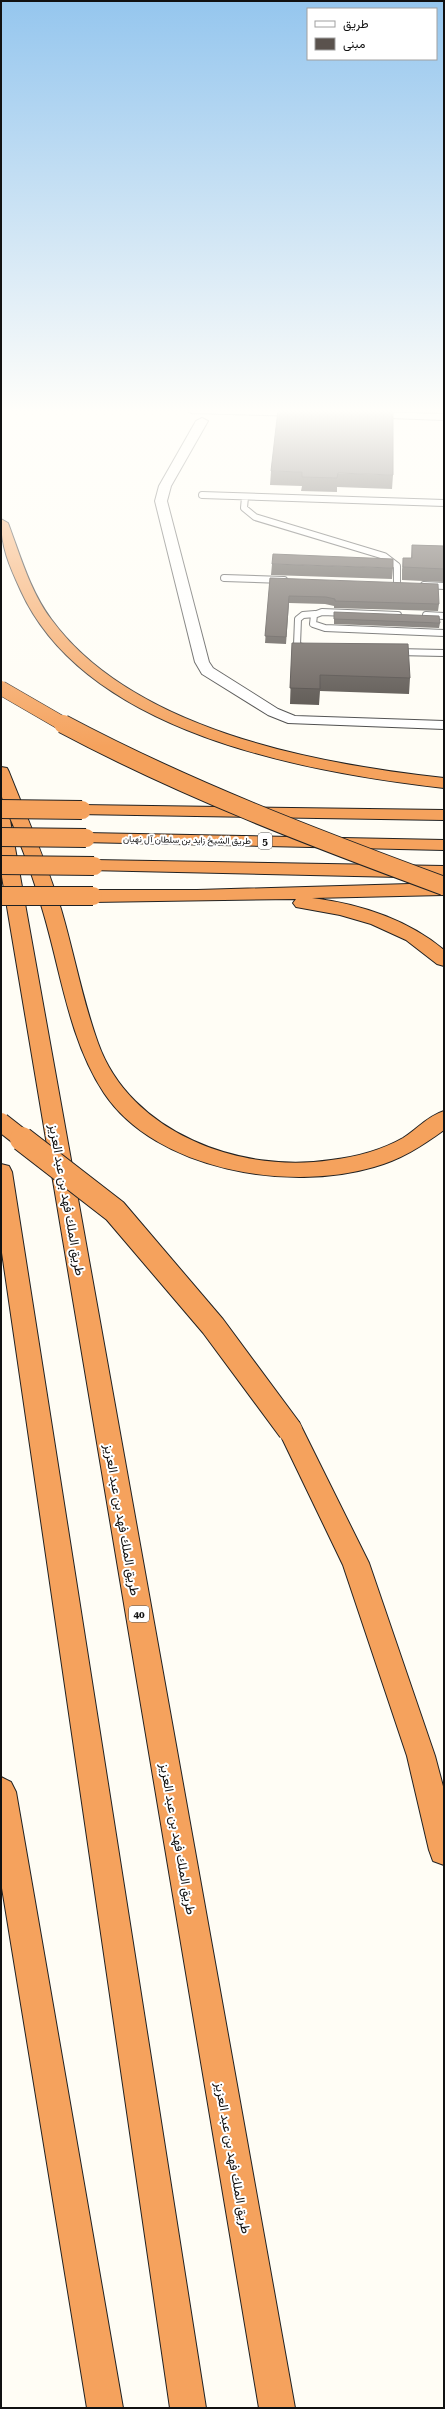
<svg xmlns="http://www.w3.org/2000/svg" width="445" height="2409" viewBox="0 0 445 2409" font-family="'Roboto Serif',Vazirmatn,serif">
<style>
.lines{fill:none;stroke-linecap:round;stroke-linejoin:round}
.service-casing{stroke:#444;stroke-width:8}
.minor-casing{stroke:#444;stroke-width:2}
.motorway-casing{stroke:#222;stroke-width:2}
.service{stroke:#fff;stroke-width:6}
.minor{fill:#fff;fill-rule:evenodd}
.motorway{fill:#f5a25d;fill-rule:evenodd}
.motorway-bridge-far2-casing{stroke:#222;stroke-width:15;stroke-linecap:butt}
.motorway-bridge-far1-casing{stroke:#222;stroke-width:20;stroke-linecap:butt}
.motorway-bridge-casing{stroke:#222;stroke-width:26;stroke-linecap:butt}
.motorway-bridge-far2{stroke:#f5a25d;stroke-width:14}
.motorway-bridge-far1{stroke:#f5a25d;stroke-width:18}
.motorway-bridge{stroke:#f5a25d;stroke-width:24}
.wall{fill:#4d4742}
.building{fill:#5a524d;stroke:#3f3936}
.labels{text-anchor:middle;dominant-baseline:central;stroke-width:4;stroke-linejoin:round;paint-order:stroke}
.far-street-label{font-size:9px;fill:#111;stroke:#fff}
.shield{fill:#fff;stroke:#585858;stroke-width:1}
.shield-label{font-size:10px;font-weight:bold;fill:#111}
.near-street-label{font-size:13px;fill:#111;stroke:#fff}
</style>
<rect width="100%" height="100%" fill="#fffdf5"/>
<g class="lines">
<g class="service-casing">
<path id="service" d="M202 495 444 503
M245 497 244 508 255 517 384 556 397 566V584
M224 578 284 580
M424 585 444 586
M398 615 322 612 314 615 313 624 325 628 444 633
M426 615 444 616
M306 649 297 645 298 619 303 615 315 614
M396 652 444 653"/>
</g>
<g class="minor-casing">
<path id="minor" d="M186 410H301L310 413 304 416 191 413Z
M366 412 444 414V420L362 417 360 415Z
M202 418 208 421 171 486 167 501 209 662 213 668 278 709 295 716 444 721V729L288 723 268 715 202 674 195 662 155 501 159 486 196 421Z"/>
</g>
<g class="motorway-casing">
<path id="motorway" d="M1 519 8 523C20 555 30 591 51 619 132 730 316 764 444 778V788C304 772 86 733 21 591 9 565 1 547 1 519Z
M1 767 7 768 9 772C27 817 46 862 61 909 74 953 82 999 98 1043 130 1133 241 1174 331 1160 355 1157 382 1150 403 1138 417 1129 428 1116 444 1111V1130C422 1146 400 1160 374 1167 290 1192 156 1171 104 1093 68 1038 61 970 42 908 35 883 26 858 16 833 12 820 3 806 1 792 0 784 1 775 1 767Z
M82 805 444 810V820L76 814 73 810 76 806Z
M1 815 7 816 10 820 295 2408H259L1 871Z
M86 833 444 840V850L80 842 77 838 80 834Z
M94 860 444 866V878L88 870 85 866 88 862Z
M444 883V895L312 898C360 904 407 919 444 950V966L437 964 406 940 371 924 340 915 296 907 293 903 296 899 93 902 87 900 84 896 87 892 93 890H197Z
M1 1164 9 1166 12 1172 206 2408H170L1 1246Z
M290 1419 299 1422 369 1563 435 1756 444 1790V1865L433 1861 429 1850 407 1756 343 1565 278 1430 281 1422Z
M1 1777 11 1782 16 1792 123 2408H87L1 1882Z"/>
</g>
<use href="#service" class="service"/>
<use href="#minor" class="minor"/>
<use href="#motorway" class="motorway"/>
<g class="motorway-bridge-far2-casing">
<path id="motorway-bridge-far2" d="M1 688 65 725"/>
</g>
<g class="motorway-bridge-far1-casing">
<path id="motorway-bridge-far1" d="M63 724C185 789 314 838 444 886
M1 809 82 810
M1 837 86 838
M1 865 94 866
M1 896H93
M1 1122 24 1140"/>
</g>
<g class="motorway-bridge-casing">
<path id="motorway-bridge" d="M22 1139 115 1211 213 1326 290 1430"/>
</g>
<use href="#motorway-bridge-far2" class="motorway-bridge-far2"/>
<use href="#motorway-bridge-far1" class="motorway-bridge-far1"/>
<use href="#motorway-bridge" class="motorway-bridge"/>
</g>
<path class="wall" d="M271 471 393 475 392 489 337 487V492L301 491 302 486 270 485Z
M412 545 444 546V582L402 580V570L403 558H411Z
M272 564 393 568 392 579 271 575Z
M270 578 439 604 438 611 334 608V606L325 604 289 603 286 644 265 643Z
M334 612 440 623 439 628 334 624Z
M292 643 410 678 409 694 320 691 319 705 290 704Z"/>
<path class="building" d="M278 410H393V475L338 473 337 478 302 477V472L271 471Z
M412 545 444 546V569L403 567V558H412Z
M273 554 393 559V568L272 564Z
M270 578 438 584 439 604 335 601V599L326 597 289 596 286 637 265 636Z
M334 612 439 616 440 623 334 619Z
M292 643 408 644 410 678 320 675V689L290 688Z"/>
<linearGradient id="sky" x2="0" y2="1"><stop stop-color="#95c6ee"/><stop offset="0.55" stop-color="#fffefa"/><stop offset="1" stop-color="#fffefa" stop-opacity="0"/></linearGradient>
<rect width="445" height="747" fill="url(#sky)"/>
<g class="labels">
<g class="far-street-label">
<text transform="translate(187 840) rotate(1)">طريق الشيخ زايد بن سلطان آل نهيان</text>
</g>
<g class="shield">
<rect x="258" y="833" width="14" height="16" rx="3"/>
<rect x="129" y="1606" width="20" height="16" rx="3"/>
</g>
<g class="shield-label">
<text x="265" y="841">5</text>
<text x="139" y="1614">40</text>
</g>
<g class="near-street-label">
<text transform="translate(67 1200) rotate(80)">طريق الملك فهد بن عبد العزيز</text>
<text transform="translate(122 1520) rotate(80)">طريق الملك فهد بن عبد العزيز</text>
<text transform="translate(178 1839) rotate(80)">طريق الملك فهد بن عبد العزيز</text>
<text transform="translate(233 2158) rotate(80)">طريق الملك فهد بن عبد العزيز</text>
</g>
</g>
<rect width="445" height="2409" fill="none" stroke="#111111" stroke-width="4"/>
<rect x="307" y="8" width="130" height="52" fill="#ffffff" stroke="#a0a0a0"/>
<rect x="315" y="21" width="20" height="6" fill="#ffffff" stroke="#a0a0a0"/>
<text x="343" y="28" font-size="12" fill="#111111">طريق</text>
<rect x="315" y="38" width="20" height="12" fill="#5a524d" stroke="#a0a0a0"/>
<text x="343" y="48" font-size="12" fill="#111111">مبنى</text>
</svg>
